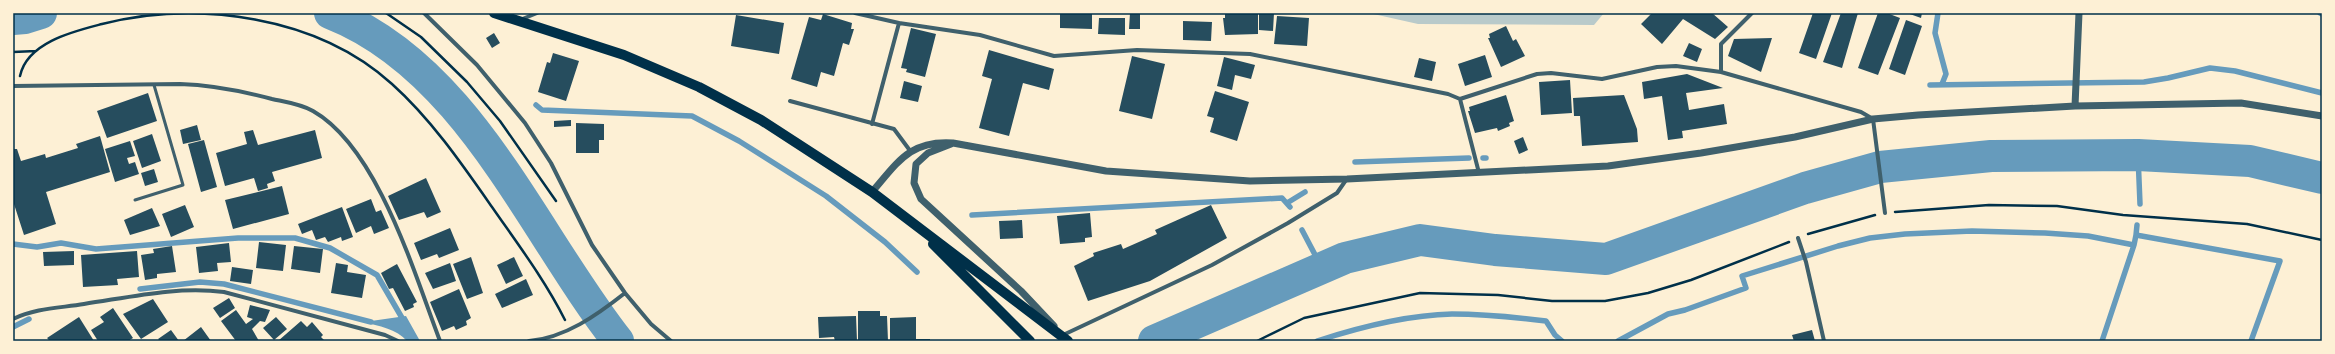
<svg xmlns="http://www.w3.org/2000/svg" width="2335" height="354" viewBox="0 0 2335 354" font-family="Arial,sans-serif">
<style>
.green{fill:#b9caca}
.water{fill:#669bbc}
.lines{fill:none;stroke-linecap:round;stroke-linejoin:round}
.stream{stroke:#669bbc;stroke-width:5.5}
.river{stroke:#669bbc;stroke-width:32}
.building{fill:#264d5e}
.path{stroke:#003049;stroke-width:2.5}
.service{stroke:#3f606c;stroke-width:3}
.minor{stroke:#3f606c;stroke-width:4}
.tertiary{stroke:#3f606c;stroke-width:7}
.primary{stroke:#003049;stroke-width:10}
.neatline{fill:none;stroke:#003049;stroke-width:1.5}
</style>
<rect width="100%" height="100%" fill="#fdf0d5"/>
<path class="green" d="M1369 13H1604L1594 25 1418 24Z"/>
<path class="water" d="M406 316 420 341H407C397 329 378 326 364 322Z"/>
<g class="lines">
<path class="stream" d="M1938 13 1935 33 1946 74 1942 84
M2320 13 2322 14
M1930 85 2144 82 2168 78 2210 68 2235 71 2322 93
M536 105 542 110 692 116 739 141 826 196 885 242 917 272
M2138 155 2140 204
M1483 158H1486
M1355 162 1469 158
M1287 203 1305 192
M972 215 1282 198 1290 207
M1302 230 1322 268
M2136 235 2137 225
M13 244 37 247 61 243 96 249 238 238H295L330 248 377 275 405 323
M140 289 200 282 224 284 371 322
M13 327 29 319
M1317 341C1360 327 1406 315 1452 314 1483 314 1514 317 1546 321L1555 335 1562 341
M1618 341 1668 314 1685 310 1746 288 1742 276 1838 246 1870 238 1905 234 1972 231 2045 233 2088 236 2134 245 2136 235 2280 261 2251 341
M2102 341 2134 245"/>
<path class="river" d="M330 13C468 67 532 232 618 341
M13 19 25 18 41 13
M1154 341 1345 258 1420 240 1495 250 1606 259 1805 188 1880 167 1991 156 2138 155 2250 161 2322 178"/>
</g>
<path class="building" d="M1060 13H1092V29L1060 28Z
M1130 13H1140V29H1129Z
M1225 13H1258V34L1225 35 1223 18H1225Z
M1259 13H1274L1273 31 1259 30Z
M1652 13H1712L1728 27 1715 39 1683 19 1662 44 1641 24Z
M1813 13H1832L1816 59 1799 53Z
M1841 13H1858L1842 68 1823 62Z
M1878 13H1887L1900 18 1878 75 1858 68Z
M1907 13H1922L1921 18Z
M823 14 852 23 851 29H854L849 45 843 43 834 76 821 72 817 87 791 79 809 17 821 20Z
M736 15 784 23 779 54 731 46Z
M1277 16 1309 18 1307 46 1274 44Z
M1099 18H1125V35L1098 34Z
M1906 20 1922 26 1905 75 1889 69Z
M1183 21 1212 22 1211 41 1183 40Z
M1506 26 1513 41 1516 39 1525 56 1501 67 1488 38H1490L1489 34Z
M911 28 936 34 925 77 906 72 907 69 901 68Z
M494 33 500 43 492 48 486 38Z
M1772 38 1761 72 1728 56 1734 39Z
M1689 43 1702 49 1697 62 1683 56Z
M989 50 1054 69 1049 90 1023 83 1009 136 979 128 992 79 982 76Z
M553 53 579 61 566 101 538 92 547 62 550 63Z
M1485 55 1492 77 1465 86 1458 64Z
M1132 56 1165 64 1152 119 1119 111Z
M1224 57 1255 65 1251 79 1235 75 1232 90 1217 86Z
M1419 58 1436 62 1432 81 1414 77Z
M1687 74 1723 88 1686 93 1689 110 1724 104 1727 124 1682 131 1683 138 1668 140 1662 96 1644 99 1642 82Z
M1570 80 1572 113 1541 115 1539 82Z
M904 81 922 86 918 102 900 98Z
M1215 91 1249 102 1237 141 1210 132 1214 118 1207 116Z
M148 93 157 121 107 138 97 111Z
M1506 95 1514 121 1509 123 1510 126 1498 131 1497 128 1475 133 1468 111H1470L1469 107Z
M1624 95 1637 129 1638 142 1582 146 1580 116H1574L1573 98Z
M571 120V126L554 127V121Z
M576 123 604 124V140H599V153H576Z
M197 125 201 140 183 144 180 130Z
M253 130 258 145 315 130 322 158 272 172 275 181 267 184 268 188 258 191 254 178 225 186 216 153 247 144 244 132Z
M152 134 161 161 142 168 133 141Z
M100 136 110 172 46 192 56 224 24 235 13 201V149H17L21 161 45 154 46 158 78 148 76 144Z
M1523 137 1528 150 1519 154 1514 141Z
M204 140 217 187 201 192 188 144Z
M130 141 135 156 127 158 129 164 135 162 139 174 115 182 105 149Z
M154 169 158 182 145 186 141 173Z
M426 178 441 212 427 218 424 212 399 220 388 196Z
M282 186 289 214 233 229 225 200Z
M371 199 376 212 381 210 389 228 374 234 371 226 356 233 346 209Z
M185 205 194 227 171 237 162 214Z
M1211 205 1227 238 1150 281 1088 301 1074 266 1094 256 1093 253 1121 244 1123 249 1157 234 1155 230Z
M342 207 353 237 342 241 341 237 328 242 325 237 316 240 312 230 302 234 298 224Z
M152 208 160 226 130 235 124 220Z
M1090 213 1092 237 1085 238V242L1060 244 1057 216Z
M1022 220 1023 238 1000 239 999 221Z
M450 228 459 250 439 258 437 254 421 260 414 243Z
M259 242 286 245 283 271 256 268Z
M229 243 231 262 217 263 218 271 199 273 196 247Z
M172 246 176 272 157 274V278L145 280 141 255 154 253 153 249Z
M294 246 323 249 320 273 291 269Z
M74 251V265L44 266 43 252Z
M137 251 139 277 117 279 118 285 83 287 81 255Z
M471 257 483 293 467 299 453 264Z
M514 257 523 276 506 284 497 265Z
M336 263 348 265 347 272 366 275 362 298 331 293Z
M450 263 456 281 433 289 425 273Z
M397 264 417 302 413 304 414 307 405 311 393 288 389 289 381 273Z
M232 267 253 270 251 284 230 281Z
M526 279 533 295 502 308 495 294Z
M459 289 471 318 466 321 467 325 456 330 454 326 442 331 430 302Z
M229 298 235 308 220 318 213 308Z
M153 299 168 322 141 339 123 314Z
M250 305 270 310 265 322 260 321 252 329 259 341H236L221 321 236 310 246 324 253 319 247 317Z
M113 308 133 338 128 341H98L91 330 104 322 100 317Z
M858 311H880V316H887L888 341H858Z
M856 316 857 341H835L834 337 819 338 818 317Z
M79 317 94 341H50L47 338Z
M276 317 287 329 274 340 263 328Z
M916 317V339H930V341H890V318Z
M301 321 307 327 312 322 323 335 321 337 325 341H278Z
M201 327 211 341H183Z
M171 330 179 341H160L158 339Z
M1812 330 1815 341H1794L1792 335Z"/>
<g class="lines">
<path class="path" d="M386 13 421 37 467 82 500 121 556 201
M13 52 36 51
M20 76C27 42 75 31 102 24 198 0 317 16 392 84 431 119 462 164 492 207 517 243 545 280 565 320
M1895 212 1989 205 2057 206 2123 215 2247 224 2322 240
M1808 234 1875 215
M1257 341 1304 318 1420 293 1498 295 1552 301H1605L1648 293 1691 280 1789 242"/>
<path class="service" d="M135 200 183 185 154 85"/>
<path class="minor" d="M424 13 477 65 525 123 551 163 592 245 625 293 651 324 671 341
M855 13 899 23 980 35 1054 56 1137 50 1250 54 1448 94 1460 99 1479 173
M520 20 537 13
M1721 72V44L1752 13
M13 86 180 84C212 85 242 91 272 99 286 102 301 104 313 111 378 148 414 273 440 341
M1460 99 1537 74 1551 73 1602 79 1657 67 1676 66 1721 72 1861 112 1873 119 1885 213
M790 101 894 129 911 152
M872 124 899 23
M1798 238 1806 262 1824 341
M13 319C36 308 60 308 84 304 131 297 177 286 224 292L385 335 398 341
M1063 335 1212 265 1288 223 1337 193 1346 180
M529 341C565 338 597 315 625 293"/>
<path class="tertiary" d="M2075 106 2079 13
M951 144 928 153 916 164 914 183 921 199 1021 291 1054 326
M872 192C898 162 910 140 953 143L1106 171 1250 181 1347 179 1608 166 1701 153 1795 137 1873 119 1918 115 2075 106 2241 103 2322 116"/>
<path class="primary" d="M494 13 624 55 699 87 761 120 872 192 1068 341
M933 244 1030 341"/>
</g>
<rect width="2335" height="354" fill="none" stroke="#fdf0d5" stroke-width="28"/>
<rect x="14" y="14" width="2307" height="326" class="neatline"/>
</svg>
